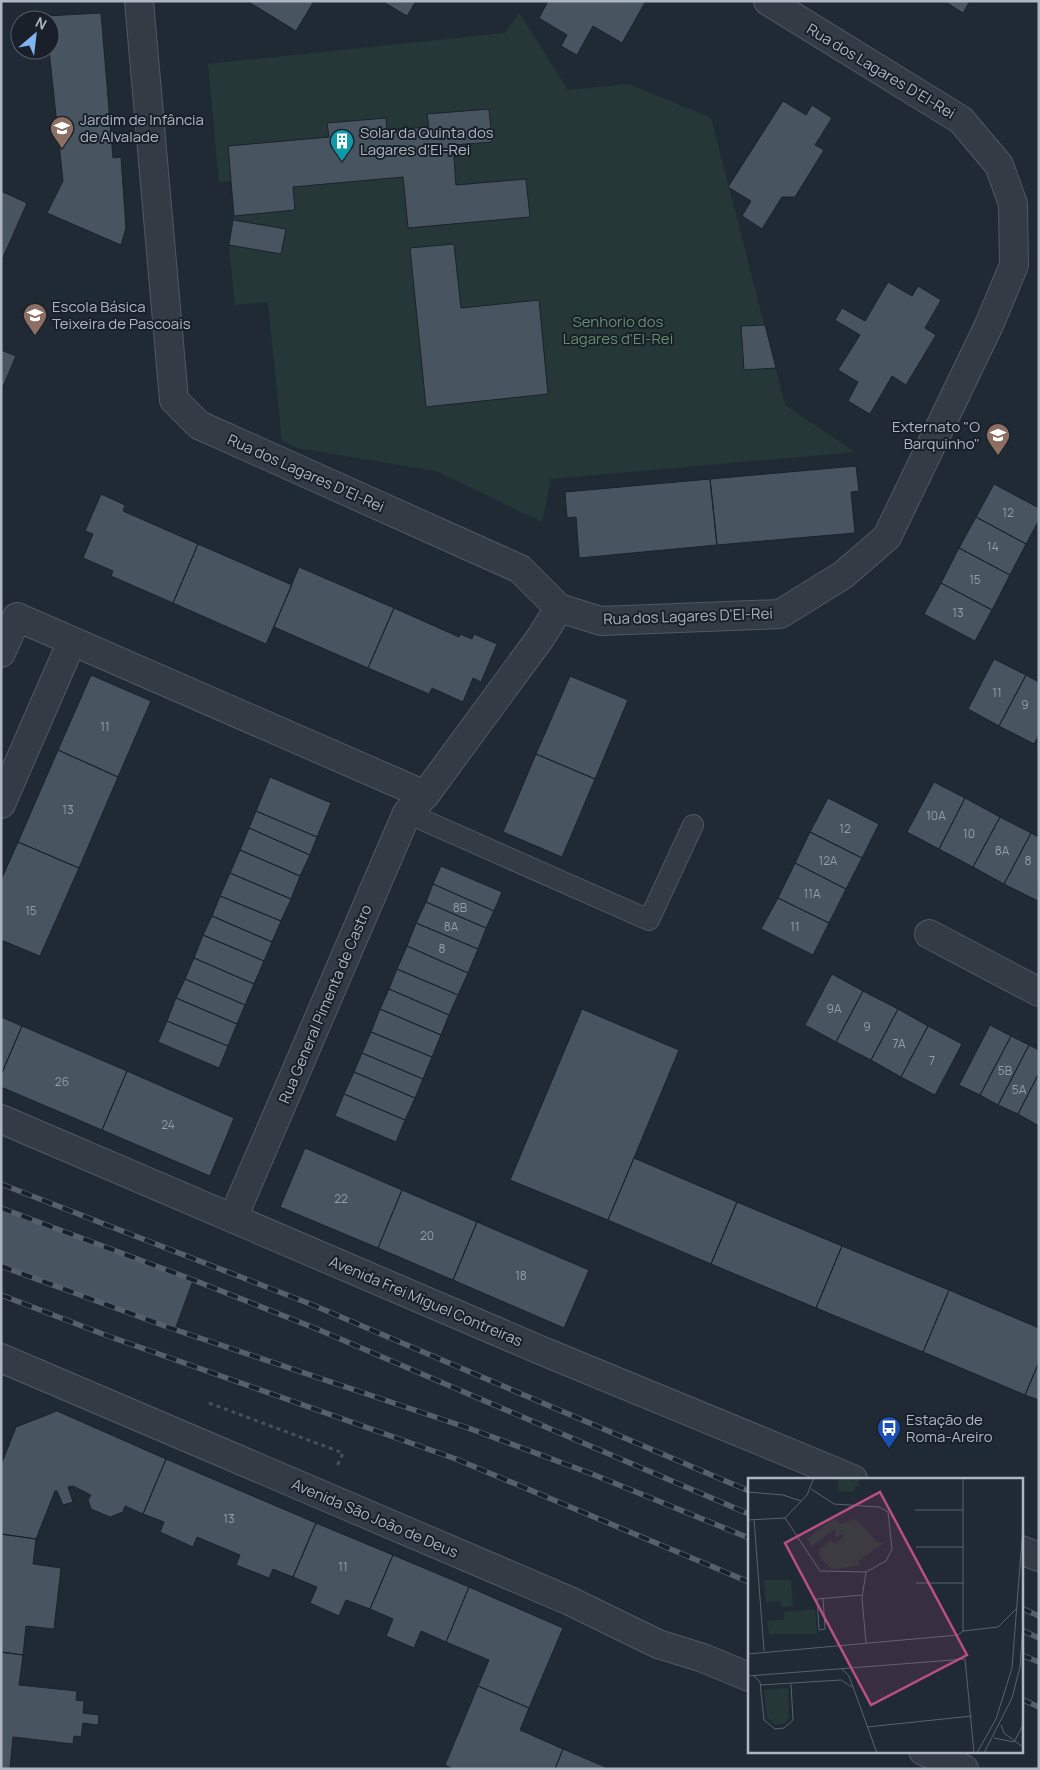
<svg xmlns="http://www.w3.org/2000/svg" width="1040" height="1770" viewBox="0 0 1040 1770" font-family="Manrope,sans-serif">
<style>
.green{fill:#253837}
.building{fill:#485460;stroke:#1b222b}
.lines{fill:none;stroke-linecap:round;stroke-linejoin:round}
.lane-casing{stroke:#505963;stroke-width:22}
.street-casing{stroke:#505963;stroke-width:30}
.path{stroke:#415354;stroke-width:3;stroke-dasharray:4 4;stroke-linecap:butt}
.lane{stroke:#333b45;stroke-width:20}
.street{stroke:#333b45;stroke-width:28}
.rail-casing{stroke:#55606b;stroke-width:5.5}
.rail{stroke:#192029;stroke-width:4;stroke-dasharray:11;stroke-linecap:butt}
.labels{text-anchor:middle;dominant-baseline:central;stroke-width:4;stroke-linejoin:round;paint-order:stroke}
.number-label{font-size:12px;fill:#949eaa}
.street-label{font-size:15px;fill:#adb6c2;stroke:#192029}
.poi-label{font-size:15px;fill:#adb6c2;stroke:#192029;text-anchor:start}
.park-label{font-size:15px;fill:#66906d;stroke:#192029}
.inset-road{fill:none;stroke:#58626d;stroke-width:1}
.view{fill:#bb4f7f;fill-opacity:0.15;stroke:#bb4f7f;stroke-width:2.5}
.inset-edge{fill:none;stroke:#adb6c2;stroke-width:2.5}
</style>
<rect width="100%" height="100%" fill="#202a34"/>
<path class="green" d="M519 13 568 90 629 84 711 118 785 405 855 452 551 479 542 522 436 471 297 448 282 441 268 302 235 305 229 245 281 254 286 229 233 220 234 216 295 210 293 187 403 177 408 228 530 217 526 179 456 185 453 145 492 142 488 109 427 114 429 127 387 130 386 118 328 123 329 137 228 146 231 181 219 182 208 64 505 33Z"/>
<path class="building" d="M247 1H314L296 31Z
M382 1H416L407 16Z
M548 1H646L622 43 593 26 577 55 561 46 567 35 539 18Z
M944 1H970L963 13Z
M101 13 113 158 121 157 126 228 121 245 47 213 63 181 49 50 50 20H46V16Z
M783 101 806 115 812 105 832 118 815 145 824 150 795 197H782L762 229 742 216 751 201 728 187Z
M489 109 492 142 453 145 456 185 526 179 530 217 408 228 403 177 293 187 295 210 234 216 228 146 329 137 327 123 386 118 387 130 429 127 427 114Z
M1 191 27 203 1 262Z
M233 220 286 229 281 254 229 245Z
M454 244 461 308 539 300 548 394 426 407 410 248Z
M888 282 912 296 918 286 941 300 925 328 936 335 906 385 892 376 870 414 848 401 858 382 838 370 860 335 835 320 842 308 865 321Z
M765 325 776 368 744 370 741 326Z
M1 350 16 356 1 391Z
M856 466 859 491 851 492 855 533 717 545 710 479Z
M710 479 717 545 579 558 576 517 567 518 565 492Z
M994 484 1039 508V520L1026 544 976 517Z
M101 494 125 505 123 511 198 544 173 603 111 576 113 571 83 558 93 534 85 531Z
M976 517 1026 544 1010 575 959 548Z
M198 544 292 585 266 644 173 603Z
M959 548 1010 575 992 610 941 583Z
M299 567 394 608 368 668 274 627Z
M941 583 992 610 975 641 924 614Z
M394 608 459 637 460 634 472 639 474 634 497 644 481 682 473 678 463 702 432 688 429 694 368 668Z
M994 659 1026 675 999 726 968 709Z
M91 675 151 701 118 777 58 750Z
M1026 675 1039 682V735L1034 744 999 726Z
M570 676 628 700 595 779 536 754Z
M58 750 118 777 79 868 18 842Z
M536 754 595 779 562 857 503 832Z
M270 777 331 803 317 837 256 811Z
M934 782 965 798 939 849 907 832Z
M828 798 879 824 862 858 810 832Z
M965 798 1000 817 973 867 939 849Z
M256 811 317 837 310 855 249 828Z
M1000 817 1031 833 1004 884 973 867Z
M249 828 310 855 300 876 240 850Z
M810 832 862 858 846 889 795 863Z
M1031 833 1039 837 1038 901 1004 884Z
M18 842 79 868 40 956 1 940V880Z
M240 850 300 876 291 899 230 873Z
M795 863 846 889 829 923 778 898Z
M441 866 502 892 494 911 433 884Z
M230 873 291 899 281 921 220 896Z
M433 884 494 911 486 928 426 902Z
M220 896 281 921 272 942 212 916Z
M778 898 829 923 813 955 761 929Z
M426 902 486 928 478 949 416 923Z
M212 916 272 942 264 961 203 935Z
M416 923 478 949 468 973 407 946Z
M203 935 264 961 254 984 194 958Z
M407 946 468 973 458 995 397 969Z
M194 958 254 984 245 1005 185 979Z
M397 969 458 995 449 1015 389 989Z
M832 974 863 991 836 1042 805 1025Z
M185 979 245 1005 237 1024 176 998Z
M389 989 449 1015 441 1035 380 1009Z
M863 991 898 1009 871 1060 836 1042Z
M176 998 237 1024 228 1046 167 1021Z
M380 1009 441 1035 432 1057 371 1032Z
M582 1009 679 1050 608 1220 510 1180Z
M898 1009 928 1026 901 1077 871 1060Z
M1 1017 22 1026 1 1075Z
M167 1021 228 1046 219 1068 158 1042Z
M990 1025 1011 1036 980 1095 959 1085Z
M22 1026 127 1071 102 1130 1 1087V1075Z
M928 1026 962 1044 935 1095 901 1077Z
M371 1032 432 1057 423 1079 362 1053Z
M1011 1036 1029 1045 998 1105 980 1095Z
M1029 1045 1039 1050V1073L1018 1114 998 1105Z
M362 1053 423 1079 415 1098 354 1072Z
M127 1071 234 1118 210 1176 102 1130Z
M354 1072 415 1098 405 1120 344 1094Z
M1039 1073V1126L1018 1114Z
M344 1094 405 1120 396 1142 335 1116Z
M305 1148 402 1190 378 1248 280 1207Z
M634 1158 737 1202 711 1264 608 1220Z
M402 1190 477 1222 453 1280 378 1248Z
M737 1202 842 1246 816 1308 711 1264Z
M1 1207 194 1278 174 1332 1 1267Z
M477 1222 589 1270 564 1328 453 1280Z
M842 1246 949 1290 923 1352 816 1308Z
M949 1290 1039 1328V1362L1025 1395 923 1352Z
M1039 1362V1400L1025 1395Z
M57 1411 166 1459 143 1514 125 1506 123 1512 110 1517 91 1509 88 1500 91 1495 73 1486 68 1487 73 1502 63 1505 57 1491H55L36 1539 1 1534V1465L16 1427Z
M166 1459 316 1523 293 1577 273 1569 269 1578 236 1565 240 1555 197 1537 193 1547 160 1532 164 1522 143 1514Z
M316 1523 393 1555 370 1609 346 1600 339 1616 310 1603 317 1587 293 1577Z
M1 1534 36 1539 33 1564 61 1568 54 1629 26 1626 23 1655 1 1652Z
M393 1555 469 1587 446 1642 421 1631 414 1648 386 1636 393 1619 370 1609Z
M469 1587 563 1628 529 1708 478 1686 489 1660 446 1642Z
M1 1652 23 1655 19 1685 77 1691 76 1700 84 1701 83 1713 99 1715 98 1725 83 1723 81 1737 74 1736 73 1744 13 1737 10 1769H1Z
M478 1686 529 1708 520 1730 563 1749 555 1769H453L445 1765Z
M563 1749 610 1769H555Z"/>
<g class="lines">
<g class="lane-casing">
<path id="lane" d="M407 813 649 920 693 825"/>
</g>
<g class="street-casing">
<path id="street" d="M139 1 174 400 199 425 520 569 559 608 601 621 780 614 843 575 887 537 989 325 1014 265 1013 204 999 165 961 120 768 1
M1 653 17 617 425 795
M1 804 72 641
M929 934 1039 992
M1 1119 540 1350 853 1479
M233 1218 407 813 425 795 541 637 559 608
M1 1358 570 1601 658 1644 703 1658 749 1677
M1021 1550 1039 1557
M923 1751 964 1769"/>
</g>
<path class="path" d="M209 1403 343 1453 337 1466"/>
<use href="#lane" class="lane"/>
<use href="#street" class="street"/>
<g class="rail-casing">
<path id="rail" d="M1 1184 313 1305 749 1491
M1 1208 196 1281 317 1329 749 1514
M1 1266 173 1329 471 1429 592 1474 749 1538
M1 1295 108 1336 456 1459 749 1582
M1021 1608 1039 1616
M1021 1630 1039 1638
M1021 1655 1039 1662
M1021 1699 1039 1707"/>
</g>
<use href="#rail" class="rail"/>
</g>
<defs>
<g id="school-pin" transform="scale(1.25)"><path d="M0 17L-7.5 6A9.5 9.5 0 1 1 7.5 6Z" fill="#8d6e63" stroke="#192029"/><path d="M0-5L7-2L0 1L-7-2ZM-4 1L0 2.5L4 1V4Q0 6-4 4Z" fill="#fff"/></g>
<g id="building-pin" transform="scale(1.25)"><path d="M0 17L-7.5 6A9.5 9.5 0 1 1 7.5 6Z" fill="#0f9aa8" stroke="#192029"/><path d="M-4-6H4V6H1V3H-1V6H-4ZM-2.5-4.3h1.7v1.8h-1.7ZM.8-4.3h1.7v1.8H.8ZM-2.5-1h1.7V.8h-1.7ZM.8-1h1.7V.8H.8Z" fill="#fff"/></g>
<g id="bus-pin" transform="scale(1.25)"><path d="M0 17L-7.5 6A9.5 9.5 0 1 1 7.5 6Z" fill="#1a4fb4" stroke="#192029"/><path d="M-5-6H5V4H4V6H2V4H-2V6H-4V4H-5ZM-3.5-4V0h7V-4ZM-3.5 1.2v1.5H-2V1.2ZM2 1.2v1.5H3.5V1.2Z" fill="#fff"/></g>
</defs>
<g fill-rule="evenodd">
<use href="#school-pin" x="62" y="128"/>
<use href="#building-pin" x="342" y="141"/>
<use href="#school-pin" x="35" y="315"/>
<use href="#school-pin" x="998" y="435"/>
<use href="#bus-pin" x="889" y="1428"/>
</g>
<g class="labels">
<g class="number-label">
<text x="1008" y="512">12</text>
<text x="993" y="546">14</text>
<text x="975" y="579">15</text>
<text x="958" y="612">13</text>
<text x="997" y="692">11</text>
<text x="1025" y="704">9</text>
<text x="105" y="726">11</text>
<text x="68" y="809">13</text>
<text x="936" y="815">10A</text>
<text x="845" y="828">12</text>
<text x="969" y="833">10</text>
<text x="1002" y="850">8A</text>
<text x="828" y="860">12A</text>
<text x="1028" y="860">8</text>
<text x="812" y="893">11A</text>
<text x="460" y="907">8B</text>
<text x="31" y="910">15</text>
<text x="451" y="926">8A</text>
<text x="795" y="926">11</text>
<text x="442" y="948">8</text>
<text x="834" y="1008">9A</text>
<text x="867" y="1026">9</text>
<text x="899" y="1043">7A</text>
<text x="932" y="1060">7</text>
<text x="1005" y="1070">5B</text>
<text x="62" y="1081">26</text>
<text x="1019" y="1089">5A</text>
<text x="168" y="1124">24</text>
<text x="341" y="1198">22</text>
<text x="427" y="1235">20</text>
<text x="521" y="1275">18</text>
<text x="229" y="1518">13</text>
<text x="343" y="1566">11</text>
</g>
<g class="street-label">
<text transform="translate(881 71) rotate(31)">Rua dos Lagares D'El-Rei</text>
<text transform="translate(306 473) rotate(24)">Rua dos Lagares D'El-Rei</text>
<text transform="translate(688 616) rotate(-2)">Rua dos Lagares D'El-Rei</text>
<text transform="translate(325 1004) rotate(-67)">Rua General Pimenta de Castro</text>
<text transform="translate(426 1301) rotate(23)">Avenida Frei Miguel Contreiras</text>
<text transform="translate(375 1518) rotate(23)">Avenida São João de Deus</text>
</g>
<g class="poi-label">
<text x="80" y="119">Jardim de Infância<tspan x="80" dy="17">de Alvalade</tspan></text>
<text x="360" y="132">Solar da Quinta dos<tspan x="360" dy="17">Lagares d'El-Rei</tspan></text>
<text x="52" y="306">Escola Básica<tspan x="52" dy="17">Teixeira de Pascoais</tspan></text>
<text x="980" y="426" text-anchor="end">Externato "O<tspan x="980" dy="17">Barquinho"</tspan></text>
<text x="906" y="1419">Estação de<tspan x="906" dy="17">Roma-Areiro</tspan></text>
</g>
<g class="park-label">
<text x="618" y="321">Senhorio dos<tspan x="618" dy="17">Lagares d'El-Rei</tspan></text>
</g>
</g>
<g transform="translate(748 1478)">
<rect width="275" height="275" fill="#202a34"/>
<path d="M91 0H111V8H107L106 14 90 13ZM85 41 93 46 108 41 129 64 137 65 111 82 112 87 84 92 70 76 74 72 69 73 83 62 86 66 96 59 94 56 88 60 87 51 65 67 66 71 59 61ZM16 102H43L45 128 33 129 32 123 18 124ZM67 131 69 156H21L19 143 36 142V134ZM40 210 41 239 36 246 27 247 19 239 16 212Z" fill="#253837"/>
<path class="inset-road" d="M0 14 35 17 53 23M167 32H215M37 40 72 93 118 94 138 83 144 71 140 34 131 29 86 26 63 11M37 40 59 17 66 0M6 41 16 173M0 42 37 40M168 69H215M168 105H215M75 120 77 151 71 152 69 121 115 117M215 153V0M118 165 114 120 118 94M0 176 210 157 215 153 250 149 268 131M94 191 101 198 129 275M0 198 217 181 226 275M6 198 12 204 16 242 27 251 36 250 45 242 43 206M12 207 93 202 104 209M253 247 256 255 275 269M119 249 224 238M246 260 266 264M266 264 275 247M229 275 248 241 264 190 275 49M236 275 264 220 272 189 275 146"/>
<path class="view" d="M132 14 219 177 123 227 37 65Z"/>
<rect width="275" height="275" class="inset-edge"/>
</g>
<rect width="1040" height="1770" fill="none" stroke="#adb6c2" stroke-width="5"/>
<g transform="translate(35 35) rotate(28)"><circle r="24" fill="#192029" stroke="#545c66"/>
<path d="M0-4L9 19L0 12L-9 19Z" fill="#82b4f1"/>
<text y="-8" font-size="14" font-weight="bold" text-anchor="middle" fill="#adb6c2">N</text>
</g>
</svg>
